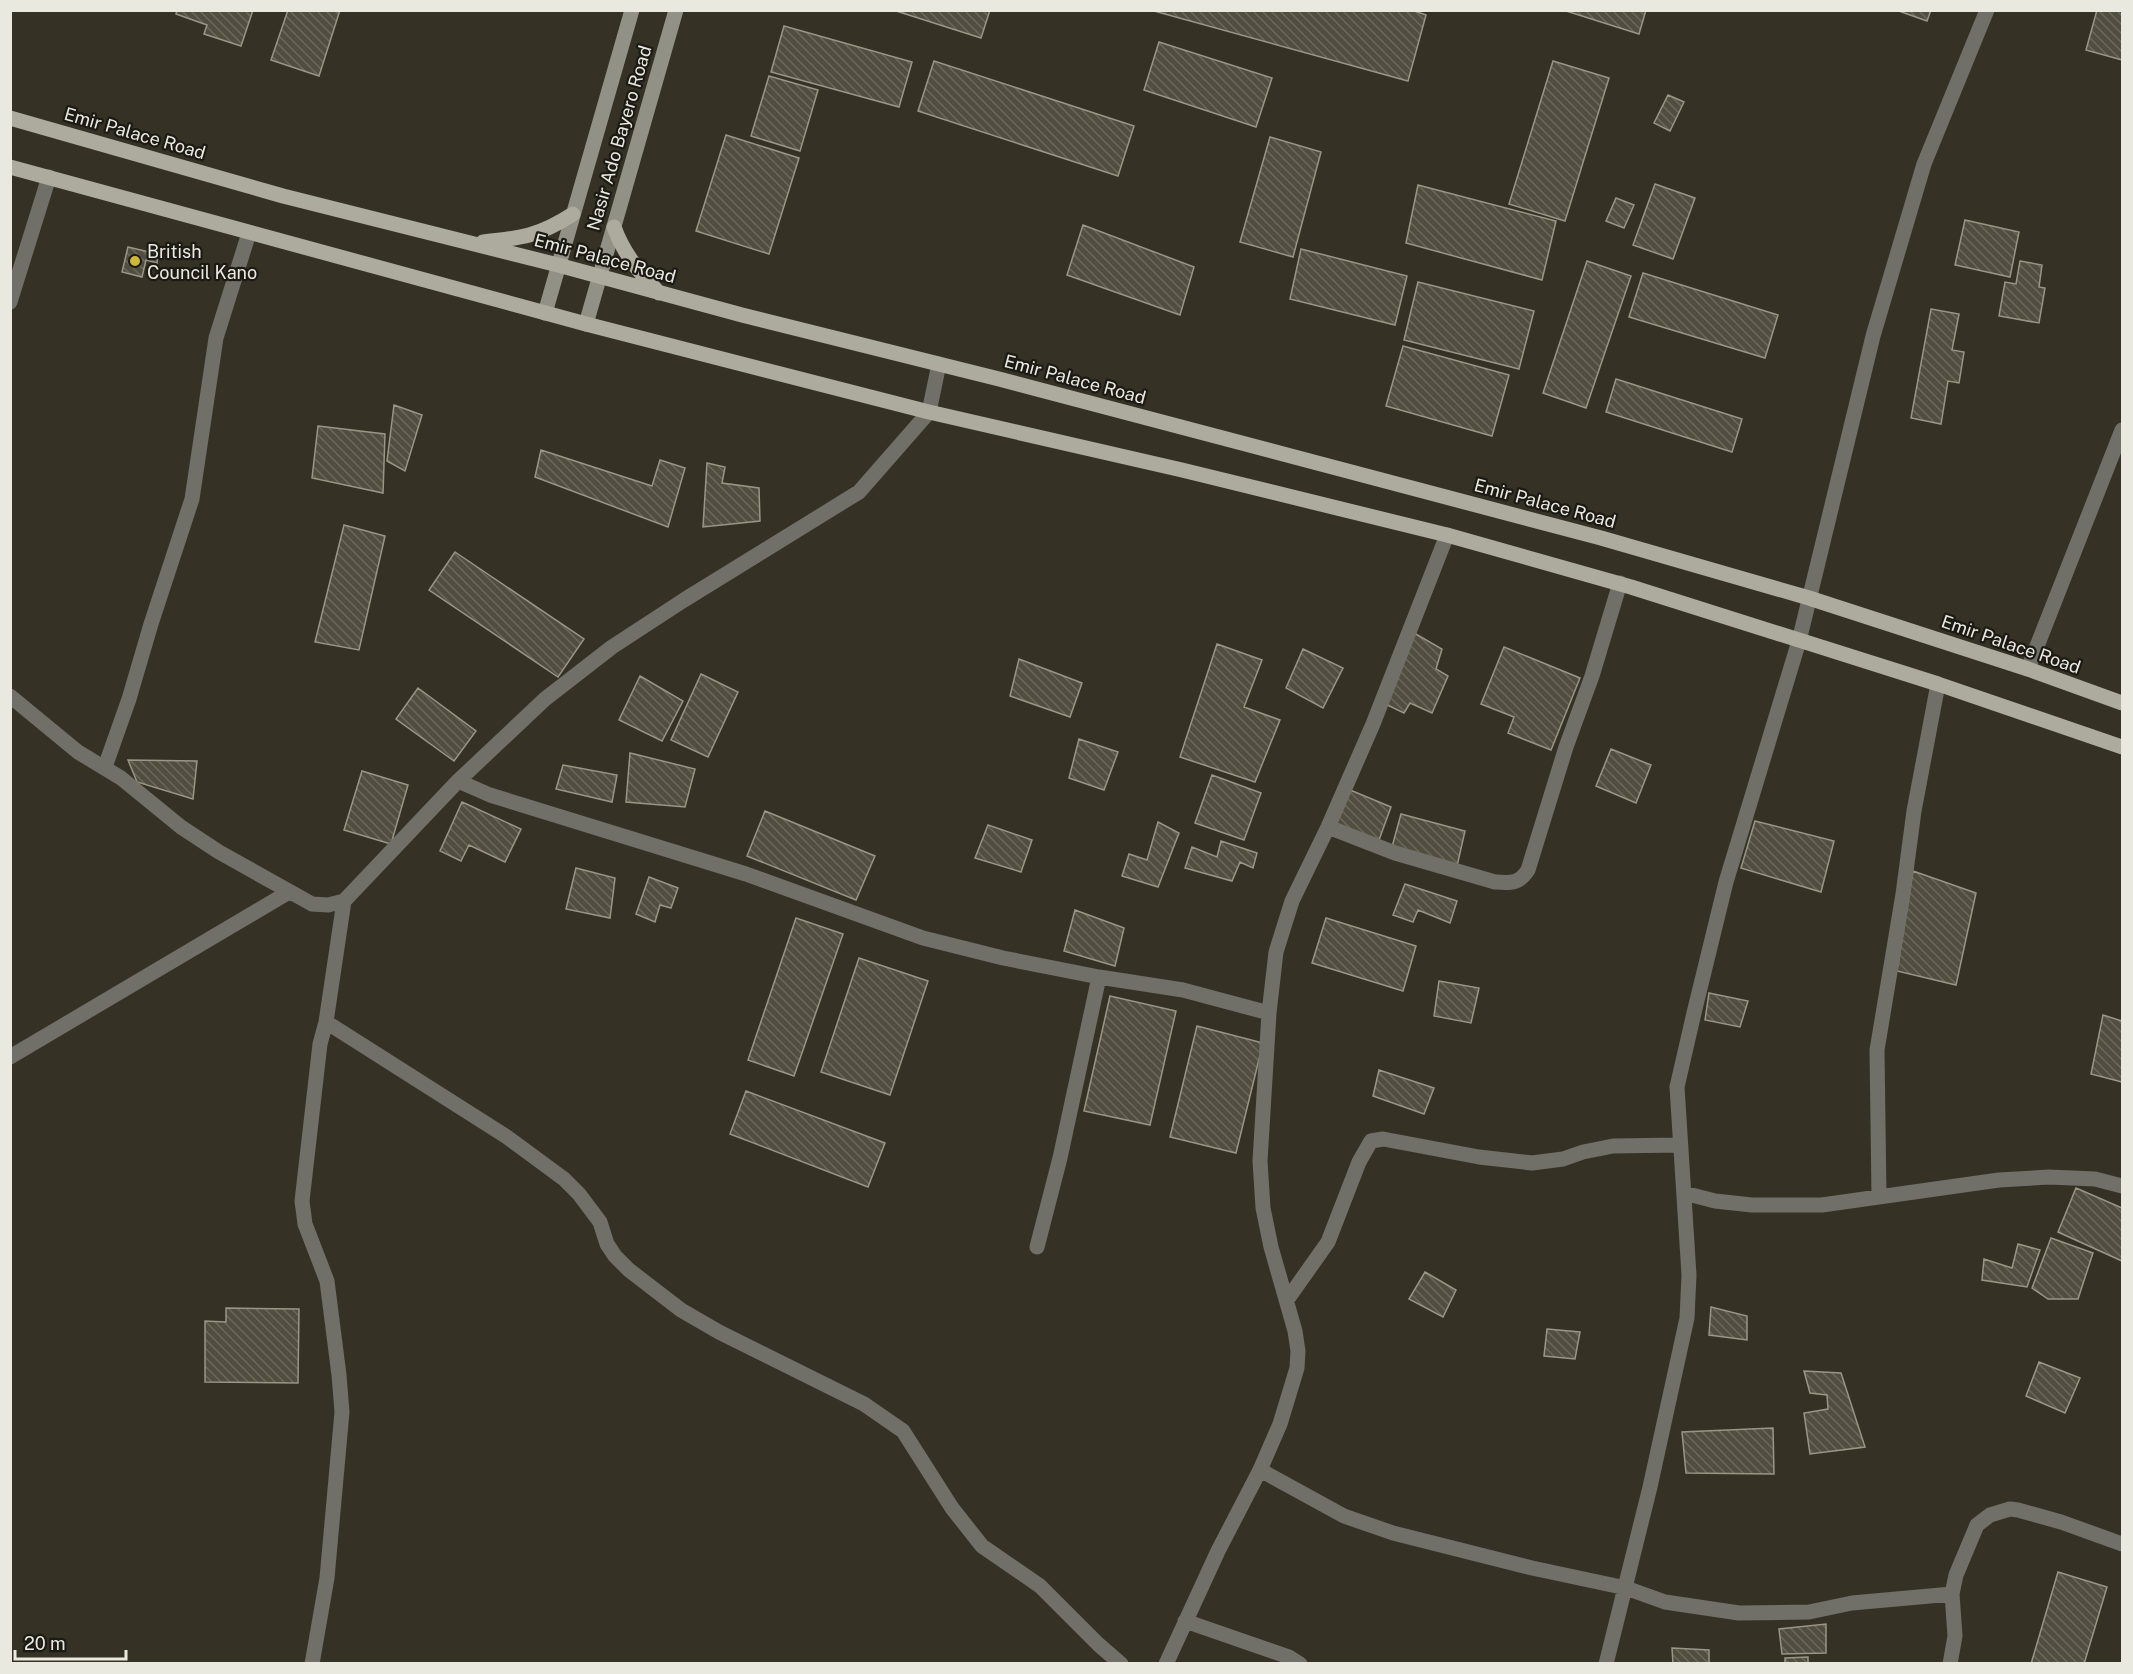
<svg xmlns="http://www.w3.org/2000/svg" width="2133" height="1674" viewBox="0 0 2133 1674" font-family="'Public Sans',sans-serif">
<style>
.building{fill:url(#building-back-hatch);stroke:#999686;stroke-width:1.5}
.lines{fill:none;stroke-linecap:round;stroke-linejoin:round}
.street{stroke:#706f68;stroke-width:15}
.secondary{stroke:#929186;stroke-width:15}
.primary{stroke:#adab9d;stroke-width:15}
.poi-dot{fill:#cfb837;stroke:#1b1a14;stroke-width:2}
.labels{text-anchor:middle;dominant-baseline:central;stroke-width:4.5;stroke-linejoin:round;paint-order:stroke}
.street-label{font-size:18px;fill:#eae9e0;stroke:#1b1a14}
.poi-label{font-size:18px;fill:#eae9e0;stroke:#1b1a14;text-anchor:start}
</style>
<defs>
<pattern id="building-back-hatch" width="6" height="6" patternUnits="userSpaceOnUse" patternTransform="scale(1.5)"><rect width="6" height="6" fill="#514e40"/><path d="M-1 5l2 2M0 0l6 6M5-1l2 2" fill="none" stroke="#6a685b"/></pattern>
</defs>
<rect width="100%" height="100%" fill="#353225"/>
<path class="building" d="M177 10H253L241 46 204 34 207 25 176 14Z
M288 10H340L319 76 271 60Z
M893 10H990L981 38Z
M1412 10 1426 15 1408 81 1154 11Z
M1563 10H1646L1639 34Z
M1896 10H1931L1927 21Z
M2097 10H2122V60L2086 50Z
M784 26 912 62 899 107 771 72Z
M1159 42 1272 78 1256 127 1144 90Z
M934 61 1134 126 1118 176 918 111Z
M1553 61 1609 78 1565 221 1509 204Z
M769 76 818 90 800 151 751 136Z
M1668 95 1684 102 1670 131 1654 123Z
M726 135 799 158 769 254 696 231Z
M1270 137 1321 152 1293 257 1240 242Z
M1655 184 1695 198 1673 259 1633 245Z
M1418 185 1556 221 1542 280 1406 243Z
M1616 198 1634 205 1624 228 1606 221Z
M1965 220 2019 232 2010 277 1955 265Z
M1083 225 1194 267 1180 315 1067 275Z
M128 247 158 254 157 263 146 260 142 277 122 272Z
M1301 249 1407 276 1395 325 1290 299Z
M1587 261 1631 276 1586 408 1543 393Z
M2020 261 2042 265 2039 287 2045 288 2039 323 1999 316 2005 282 2016 284Z
M1643 273 1778 315 1765 358 1629 317Z
M1418 282 1534 311 1519 369 1404 340Z
M1931 309 1959 314 1952 350 1964 352 1959 383 1948 381 1941 424 1911 418Z
M1403 346 1509 375 1492 436 1386 406Z
M1616 379 1742 419 1732 452 1606 412Z
M394 405 422 415 405 471 387 461Z
M318 426 385 434 383 493 312 478Z
M541 450 652 486 660 460 685 468 668 527 535 477Z
M707 463 725 467 722 483 759 488 760 521 703 527Z
M344 525 385 536 359 650 315 642Z
M455 552 584 639 558 677 429 590Z
M1414 633 1442 649 1436 669 1448 676 1432 713 1410 703 1404 713 1385 704Z
M1217 644 1262 660 1244 707 1280 720 1255 782 1180 757Z
M1504 647 1580 678 1551 750 1508 733 1514 717 1481 704Z
M1303 649 1343 668 1323 708 1286 688Z
M1019 659 1082 683 1070 717 1010 696Z
M701 674 738 692 708 757 671 740Z
M640 676 683 701 662 741 619 720Z
M418 688 476 731 454 761 396 719Z
M1079 739 1118 752 1104 790 1069 778Z
M1611 749 1651 765 1636 803 1596 786Z
M630 753 695 769 685 807 626 802Z
M128 760 197 761 193 799 137 782Z
M563 765 617 775 612 802 556 789Z
M362 771 408 785 391 844 344 830Z
M1212 775 1261 793 1244 840 1195 823Z
M1350 790 1391 807 1379 840 1335 823Z
M462 802 521 829 505 862 469 845 461 861 440 851Z
M765 811 875 856 856 900 747 856Z
M1401 814 1465 831 1457 866 1392 847Z
M1755 821 1834 841 1821 892 1741 868Z
M1158 822 1179 833 1158 887 1122 876 1129 854 1147 860Z
M988 825 1032 840 1021 872 975 858Z
M1221 841 1257 853 1253 868 1240 862 1232 881 1185 868 1192 847 1217 857Z
M576 868 615 878 610 918 566 909Z
M1913 871 1976 893 1956 985 1897 971Z
M649 877 678 888 671 908 660 905 655 922 636 914Z
M1405 884 1457 901 1450 923 1418 910 1413 922 1393 915Z
M1075 910 1124 928 1115 966 1064 951Z
M796 918 843 934 794 1076 748 1060Z
M1326 918 1416 946 1403 991 1312 963Z
M859 958 928 981 890 1095 821 1072Z
M1439 981 1479 988 1471 1023 1434 1016Z
M1709 993 1748 1001 1740 1027 1705 1020Z
M1110 996 1176 1011 1150 1125 1084 1111Z
M2103 1015 2122 1021V1082L2091 1074Z
M1197 1026 1263 1043 1236 1153 1170 1137Z
M1379 1070 1434 1088 1424 1114 1373 1096Z
M746 1091 885 1143 868 1187 730 1134Z
M2076 1188 2122 1208V1261L2058 1232Z
M2051 1238 2093 1253 2078 1299H2048L2032 1288Z
M2018 1244 2040 1250 2027 1287 1982 1280 1984 1259 2012 1268Z
M1425 1272 1456 1290 1443 1317 1409 1299Z
M1711 1307 1747 1316V1340L1709 1335Z
M226 1308 299 1309 298 1383 205 1382V1321L226 1322Z
M1547 1329 1580 1332 1575 1359 1544 1356Z
M2039 1362 2080 1378 2065 1413 2026 1396Z
M1804 1371 1841 1373 1865 1447 1810 1454 1804 1413 1828 1409 1827 1395 1810 1393Z
M1773 1428 1774 1474 1686 1473 1682 1432Z
M2058 1572 2107 1587 2084 1664H2031Z
M1826 1624V1653L1782 1654 1779 1629Z
M1672 1648 1709 1650V1664H1673Z
M1808 1657V1664H1785V1658Z"/>
<g class="lines">
<path class="street" d="M10 302 49 177
M2028 669 2122 430
M10 696 78 752 121 778 181 827 219 852 312 904 328 905 344 901 458 781 545 699 612 647 684 600 859 492 929 412 939 364
M105 767 129 699 151 624 192 499 216 338 249 233
M458 781 490 795 746 874 923 938 1003 958 1099 977 1183 990 1269 1013
M1328 827 1395 853 1495 882C1511 883 1519 884 1528 870L1566 747 1592 676 1620 583
M326 1022 507 1137 564 1179 579 1194 600 1222 607 1244 615 1256 629 1270 681 1310 719 1332 864 1404 903 1431 952 1508 982 1546 1040 1586 1098 1644 1121 1664
M10 1057 289 892
M1684 1193 1715 1201 1752 1205H1822L1999 1180 2049 1177 2095 1179 2122 1186
M1879 1196 1877 1050 1903 894 1914 811 1938 684
M1037 1247 1060 1158 1099 977
M1287 1300 1328 1242 1359 1162 1371 1141 1383 1139 1479 1157 1532 1163 1563 1159 1583 1152 1613 1146 1680 1145
M1260 1470 1344 1516 1393 1533 1532 1568 1626 1588 1665 1602 1739 1613 1809 1612 1852 1603 1952 1594
M1185 1621 1289 1657 1300 1664
M312 1664 327 1578 342 1412 339 1375 327 1281 305 1224 302 1201 320 1044 326 1022 344 901
M1166 1664 1218 1551 1260 1470 1280 1424 1297 1368 1298 1351 1295 1331 1271 1247 1263 1208 1260 1161 1269 1013 1276 952 1292 901 1328 827 1373 724 1447 535
M1606 1664 1650 1487 1687 1318 1689 1275 1677 1087 1694 1013 1726 882 1799 641 1873 336 1924 164 1987 10
M1950 1664 1955 1636 1952 1594 1956 1575 1977 1525 1990 1515 2010 1509 2018 1510 2061 1522 2122 1544"/>
<path class="secondary" d="M545 313 632 10
M586 324 676 10"/>
<path class="primary" d="M10 118 283 196 558 265 742 315 999 379 1601 538 1809 598 2028 669 2122 703
M10 167 586 324 929 412 1182 470 1447 535 1631 587 1938 684 2122 747
M614 227C623 253 640 273 659 293
M483 242C522 238 539 236 573 214"/>
</g>
<circle class="poi-dot" cx="135" cy="261" r="6"/>
<g class="labels">
<g class="street-label">
<text transform="translate(135 133) rotate(16)">Emir Palace Road</text>
<text transform="translate(619 138) rotate(-74)">Nasir Ado Bayero Road</text>
<text transform="translate(605 258) rotate(15)">Emir Palace Road</text>
<text transform="translate(1075 379) rotate(15)">Emir Palace Road</text>
<text transform="translate(1545 503) rotate(15)">Emir Palace Road</text>
<text transform="translate(2011 644) rotate(19)">Emir Palace Road</text>
</g>
<g class="poi-label">
<text x="147" y="251">British<tspan x="147" dy="21">Council Kano</tspan></text>
</g>
</g>
<rect width="2133" height="1674" fill="none" stroke="#eae9e0" stroke-width="24"/>
<path d="M15 1650v9h111v-9" fill="none" stroke="#eae9e0" stroke-width="3"/>
<text x="24" y="1650" font-size="18" fill="#eae9e0" stroke="#1b1a14" stroke-width="4.5" paint-order="stroke">20 m</text>
</svg>
